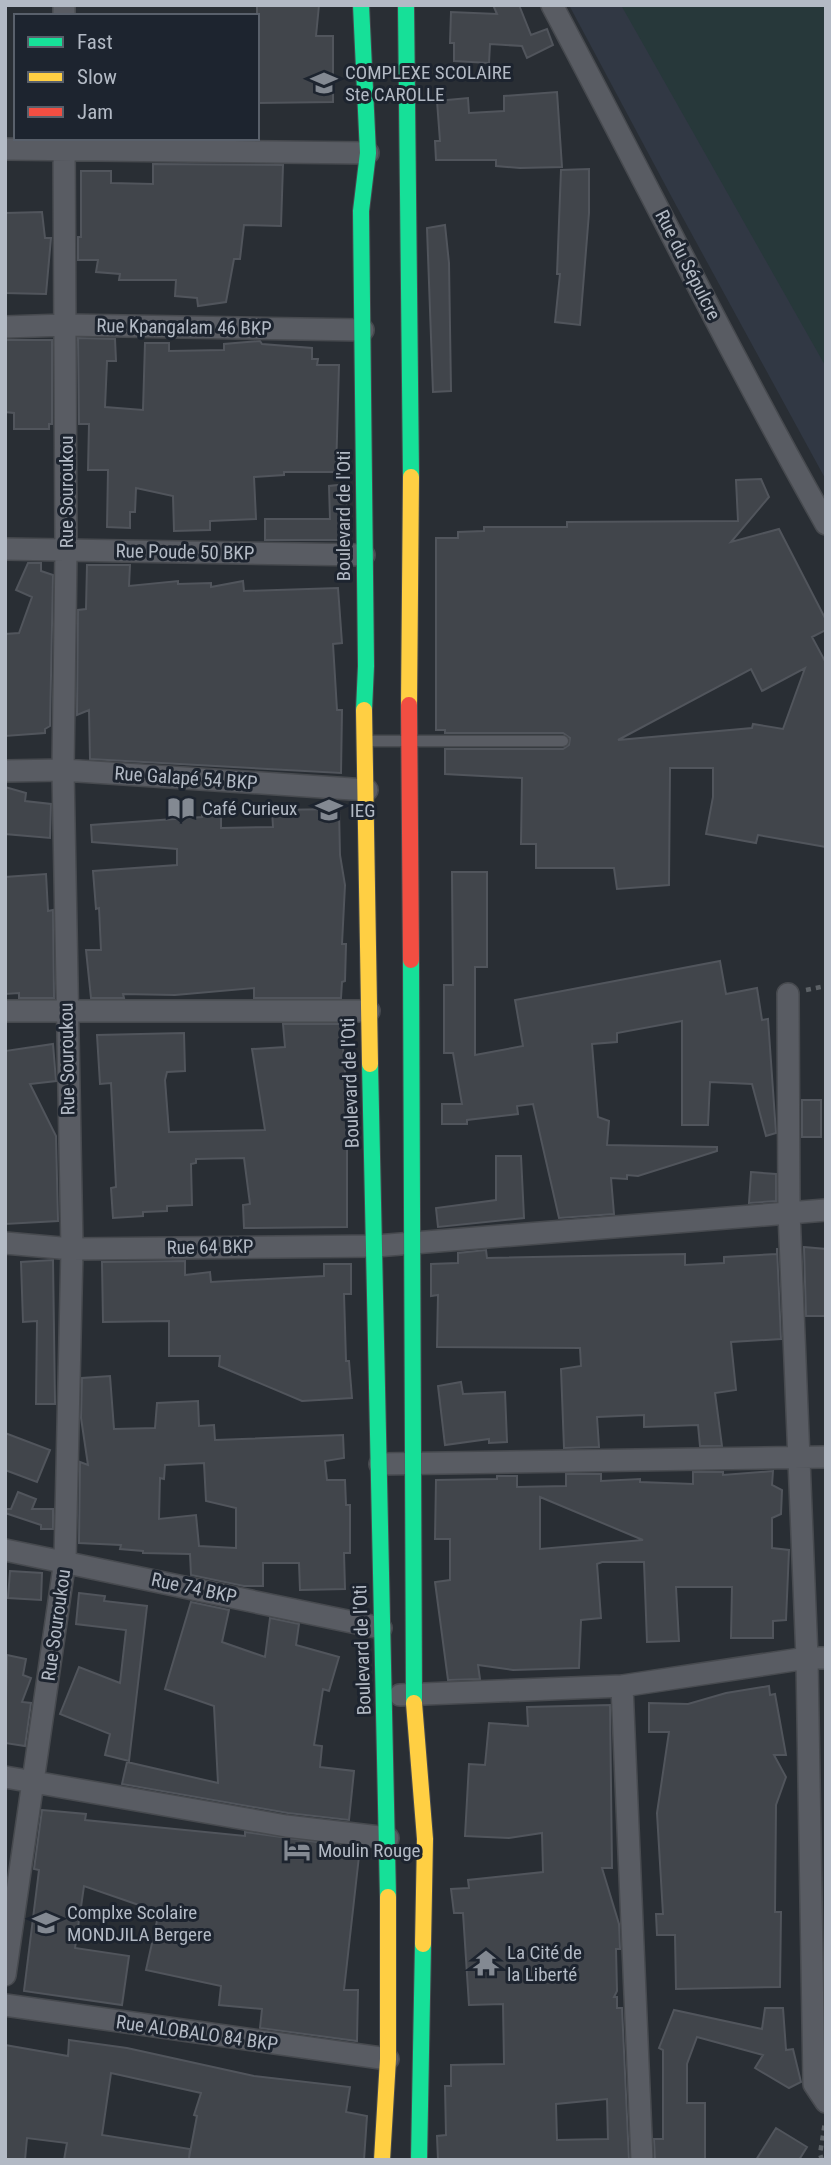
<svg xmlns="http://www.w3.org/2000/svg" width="831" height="2165" viewBox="0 0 831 2165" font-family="'Roboto Condensed',sans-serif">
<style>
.airport{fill:#313844}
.green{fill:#27383a}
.building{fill:#41454b;stroke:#51555c;stroke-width:2;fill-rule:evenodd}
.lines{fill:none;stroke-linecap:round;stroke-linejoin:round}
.lane-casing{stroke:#474a4f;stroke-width:13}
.street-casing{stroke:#474a4f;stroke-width:24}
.fast-casing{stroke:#474a4f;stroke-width:18}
.slow-casing{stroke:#474a4f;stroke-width:18}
.jam-casing{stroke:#474a4f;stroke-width:18}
.path{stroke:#5c6166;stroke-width:4.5;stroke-dasharray:5 5;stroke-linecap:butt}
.lane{stroke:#595c63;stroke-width:10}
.street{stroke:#595c63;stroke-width:21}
.fast{stroke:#16e098;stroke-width:16}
.slow{stroke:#ffcf43;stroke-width:16}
.jam{stroke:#f24e42;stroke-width:16}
.labels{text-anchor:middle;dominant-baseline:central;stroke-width:6;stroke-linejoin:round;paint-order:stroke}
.poi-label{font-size:19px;fill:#b3bac5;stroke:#1d242f;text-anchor:start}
.street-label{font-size:19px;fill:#b3bac5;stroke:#1d242f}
</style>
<rect width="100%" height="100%" fill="#292e34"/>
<path class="airport" d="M569 5H826V480L677 207Z"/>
<path class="green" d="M621 5H826V367Z"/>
<path class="building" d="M257 5H319L316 36H333V102L257 103Z
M493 5H519L531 35 547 29 553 45 527 58 522 46 490 44 489 63 454 61V43H450L451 12 497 14Z
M557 92 562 167 520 168 496 166V160H436L435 141H440L437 101 468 98 469 113 504 111V96Z
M153 164 283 165 281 226 244 225 240 259H234L226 302 198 306 197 298 175 296 176 280H119L120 274 96 272 98 260H78V237H81V171H111V183L153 184Z
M589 169V213L580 325 555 322 560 274H557L561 170Z
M42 212 45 238H51L46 294 5 293 6 213Z
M445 225 449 263 451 391 433 392 427 228Z
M78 338 115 339 116 361H107L105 407 143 410 145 343H169V351L224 350V344L260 341 262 344 312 348V359H318L317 365H339L336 472H284V475L254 477 256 519 210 521V530L174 531 173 496 136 488 135 512H130V528L107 527 108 470H88L89 424H79Z
M5 340H52V424H49V429H14V413L5 412Z
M761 479 769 497 731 542 779 529 826 620V630L812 637 826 663V847L758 835 756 843 706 834 713 797V768H670L669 885 617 889 614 868H536V844H521L522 778 445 774V749H563L569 745 570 738 563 733H445V730H436V538H458V532L484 531V527H567V522L738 521 736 480ZM805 668 783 729 753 724 752 728 618 740 751 669 762 691Z
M346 484 347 540H265V519H330L329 486Z
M28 563H41V571L53 575 50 726 45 729V733L5 736V634L19 633 32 597 16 590Z
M87 565H130L129 586 178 581V584L211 583V587L243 581 244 591 338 588 342 643 333 644 337 710H342L341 773 90 759 89 710 77 715 78 610 86 609Z
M5 787 26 793 25 801 51 804 50 838 5 834Z
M339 809 340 855 345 885 342 944H346L345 981 342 982 341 998H254V988L175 995 123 994 124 998H91L86 950H101L99 908 96 909 93 871 177 865V849L92 842 91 825 202 817V811L221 810V828L273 827 272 810Z
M452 872H487V967H475V1055L523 1046 515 1000 720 961 726 994 757 988 762 1020 768 1019 776 1133 766 1136 752 1084 710 1082 708 1125H682V1021L617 1033V1042L592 1044 598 1117 609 1121 607 1145 717 1147V1151L638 1176 627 1175V1179L611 1178 614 1214 559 1218 533 1104 517 1106 518 1114 467 1120V1124H442V1104H462L453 1053H444V985H453Z
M46 874 48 911 53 910 54 998H19V993L5 994V877Z
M283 1024H341L347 1097V1227L244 1228 243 1205 250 1204 244 1158 196 1159V1163L191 1164 192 1205 167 1206V1211L143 1212V1216L113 1218 111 1188 116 1187 111 1083 100 1084 97 1035 184 1033 185 1071 167 1072 165 1080 169 1132 265 1130 252 1049 285 1047Z
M53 1044 56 1081 30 1084 56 1136 58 1221 5 1224V1051Z
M802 1100H821V1137H802Z
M496 1156H521L524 1218 438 1227 436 1208 496 1200Z
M751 1172 776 1174V1201L749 1203Z
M804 1247 826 1249V1316H806Z
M777 1248 781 1339 731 1342 736 1390 715 1393 722 1446H700L698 1425 644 1427V1415L597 1417 599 1447 564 1448 561 1369 581 1366 580 1348 437 1347 438 1295 431 1296V1264L458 1263V1253L486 1250 487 1258 685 1254V1265L724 1263V1257L777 1254Z
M53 1260 55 1404H36L37 1321 23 1322 21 1262Z
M185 1261V1275L210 1272 211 1282 324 1276V1264H351V1294H344L346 1361H349L352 1398 302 1401 219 1366 220 1356H169V1321L103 1322 102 1262Z
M110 1376 114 1429 155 1428 157 1403 198 1401 199 1426 214 1425 215 1440 343 1435 344 1458 325 1461 327 1480H345L346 1505H350V1553H344L345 1589 300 1590 299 1563H263V1586H244L191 1575 190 1554 143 1553V1551L120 1549 121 1545 79 1543 80 1462 88 1465 81 1418 82 1378ZM204 1463 206 1501 236 1508V1548L199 1546 196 1515 159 1519 160 1478 164 1479 165 1465Z
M461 1382 463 1394 505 1392 507 1442 489 1443V1439L445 1445 438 1386Z
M5 1433 50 1450 37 1482 5 1470Z
M773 1471 772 1485 782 1490 781 1514 772 1518V1548L789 1550 786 1620 773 1621V1638H731L732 1587H676L679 1641 647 1642 644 1562H602L597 1564 601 1618 581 1620 579 1668 513 1670 478 1665 480 1679 448 1680 435 1582 450 1580V1539H435L436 1480 497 1479V1476H517V1487L566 1486V1474H601V1481L640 1479V1482L693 1484V1472H723V1475ZM540 1497 643 1540 540 1549Z
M18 1492 36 1499 32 1509H53V1529H41V1525L5 1513V1509H11Z
M10 1571 42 1573 41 1600 8 1598Z
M79 1593 105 1596 104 1601 147 1606 129 1761 105 1755 110 1734 60 1714 79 1667 120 1683 126 1630 76 1624Z
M191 1602 229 1610 222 1642 265 1657 270 1618 299 1624 296 1645 339 1657 329 1691 323 1689 314 1745 322 1746 320 1767 354 1771 349 1820 288 1813 122 1784 127 1762 218 1783 214 1706 165 1689Z
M7 1655 26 1659 23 1675 31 1678 22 1702 31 1703 25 1746 5 1743Z
M769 1686 770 1695 775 1694 786 1755H774L786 1777 776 1805 775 1912H781L780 1987 676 1989 675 1935H657L656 1914H663L657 1813 669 1732H649V1703L688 1704 726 1693Z
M610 1705 612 1868H602L619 1924 620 1949H616L617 1991 614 1997H617V2008H622L629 2160H438L437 2136 446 2135 445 2086H451V2065L504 2064 503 2004 469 2005 463 1913H454L451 1889 469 1888 468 1880 543 1872 542 1833 509 1838 465 1836 469 1764 485 1765 489 1723 528 1726 527 1707ZM607 2099 608 2139 557 2140 556 2104Z
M42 1810 86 1814 85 1820 245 1836V1832L346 1846 345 1853 359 1856 344 1990H358L357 2041 260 2028 262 2009 219 2005 221 1986 146 1970 159 1912 84 1886 75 1948 129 1956 122 2005 24 1991 39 1870 34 1869Z
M765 2008H783L786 2050 793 2049 801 2082 789 2088 755 2068 763 2055 697 2037 687 2064V2103H705V2160H655L654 2139H663V2050L659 2048 674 2010 762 2029Z
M69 2040 127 2048 254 2076 350 2087 346 2112 367 2116 364 2160H64L67 2143 27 2138 25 2160H5V2045L68 2056ZM111 2073 201 2093 194 2115 197 2116 189 2158 190 2149 102 2135Z
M776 2128 807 2147 799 2160H756Z"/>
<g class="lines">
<g class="lane-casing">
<path id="lane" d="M363 741H563"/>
</g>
<g class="street-casing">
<path id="street" d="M64 5V16
M552 5C644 178 730 354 826 524
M5 149 368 153
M5 327 65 325 363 330
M5 549 364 555
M5 771 63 770 367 790
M788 994 789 1212 807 1658 814 2084 826 2102
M5 1011H369
M5 1243 72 1249 376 1246 826 1210
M380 1464 826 1457
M5 1550 381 1628
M622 1686 642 2160
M400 1695 622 1686 807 1658H826
M5 1777 286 1826 388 1838
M5 1975 65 1560 72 1249 63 770 66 550 64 138
M5 2005 388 2059"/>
</g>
<g class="fast-casing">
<path id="fast" d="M361 5 368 153 361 211 366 666 364 710
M406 5 411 477
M411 960 414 1703
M370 1064 388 1897
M419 2160 423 1944"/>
</g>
<g class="slow-casing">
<path id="slow" d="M409 705 411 477
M364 710 370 1064
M414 1703 425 1839 423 1944
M382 2160 388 2059V1897"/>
</g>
<g class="jam-casing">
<path id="jam" d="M409 705 411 960"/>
</g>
<path class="path" d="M806 990 826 986
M822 2160 820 2154 825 2122"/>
<use href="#lane" class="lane"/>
<use href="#street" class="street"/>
<use href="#fast" class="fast"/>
<use href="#slow" class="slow"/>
<use href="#jam" class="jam"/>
</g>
<defs>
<g id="school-bare" transform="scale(2.1)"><path d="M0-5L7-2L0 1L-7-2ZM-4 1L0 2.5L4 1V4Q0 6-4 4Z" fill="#838992" stroke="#1d242f" stroke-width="2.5" paint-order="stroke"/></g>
<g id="library-bare" transform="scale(2.1)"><path d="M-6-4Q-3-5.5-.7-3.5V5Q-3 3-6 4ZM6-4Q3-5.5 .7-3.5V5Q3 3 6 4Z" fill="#838992" stroke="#1d242f" stroke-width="2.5" paint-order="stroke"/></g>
<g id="hotel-bare" transform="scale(2.1)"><path d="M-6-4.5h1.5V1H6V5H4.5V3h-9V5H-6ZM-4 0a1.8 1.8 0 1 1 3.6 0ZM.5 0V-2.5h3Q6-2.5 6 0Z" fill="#838992" stroke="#1d242f" stroke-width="2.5" paint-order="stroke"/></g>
<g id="temple-bare" transform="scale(2.1)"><path d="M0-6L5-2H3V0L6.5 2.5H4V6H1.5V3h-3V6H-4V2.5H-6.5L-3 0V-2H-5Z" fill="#838992" stroke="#1d242f" stroke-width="2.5" paint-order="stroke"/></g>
</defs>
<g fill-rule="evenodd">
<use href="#school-bare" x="324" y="83"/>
<use href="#library-bare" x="181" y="808"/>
<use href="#school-bare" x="329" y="810"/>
<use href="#hotel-bare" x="297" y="1850"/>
<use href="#school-bare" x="46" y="1923"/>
<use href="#temple-bare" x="486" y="1963"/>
</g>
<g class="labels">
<g class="poi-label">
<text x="345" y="72">COMPLEXE SCOLAIRE<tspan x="345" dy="22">Ste CAROLLE</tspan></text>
<text x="202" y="808">Café Curieux</text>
<text x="350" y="810">IEG</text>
<text x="318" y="1850">Moulin Rouge</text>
<text x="67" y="1912">Complxe Scolaire<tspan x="67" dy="22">MONDJILA Bergere</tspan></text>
<text x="507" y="1952">La Cité de<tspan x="507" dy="22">la Liberté</tspan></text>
</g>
<g class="street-label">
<text transform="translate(688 265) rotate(63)">Rue du Sépulcre</text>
<text transform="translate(184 327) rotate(1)">Rue Kpangalam 46 BKP</text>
<text transform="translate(66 492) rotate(-90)">Rue Souroukou</text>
<text transform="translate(343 516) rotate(-90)">Boulevard de l'Oti</text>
<text transform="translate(185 552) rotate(1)">Rue Poude 50 BKP</text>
<text transform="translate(186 778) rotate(4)">Rue Galapé 54 BKP</text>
<text transform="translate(67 1059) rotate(-91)">Rue Souroukou</text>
<text transform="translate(350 1083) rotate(-92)">Boulevard de l'Oti</text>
<text transform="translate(210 1247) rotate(-1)">Rue 64 BKP</text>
<text transform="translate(194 1588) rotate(12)">Rue 74 BKP</text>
<text transform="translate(56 1625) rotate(-82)">Rue Souroukou</text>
<text transform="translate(362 1650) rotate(-92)">Boulevard de l'Oti</text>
<text transform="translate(197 2033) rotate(8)">Rue ALOBALO 84 BKP</text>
</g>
</g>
<rect width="831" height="2165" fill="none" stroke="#b3bac5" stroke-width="14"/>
<rect x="14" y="14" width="245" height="126" fill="#1d242f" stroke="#59606b" stroke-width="2"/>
<rect x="28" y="37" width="35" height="10" fill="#16e098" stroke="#59606b" stroke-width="2"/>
<text x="77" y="49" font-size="21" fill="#b3bac5">Fast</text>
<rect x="28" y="72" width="35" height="10" fill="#ffcf43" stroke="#59606b" stroke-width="2"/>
<text x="77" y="84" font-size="21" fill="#b3bac5">Slow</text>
<rect x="28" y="107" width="35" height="10" fill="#f24e42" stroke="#59606b" stroke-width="2"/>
<text x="77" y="119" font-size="21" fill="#b3bac5">Jam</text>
</svg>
